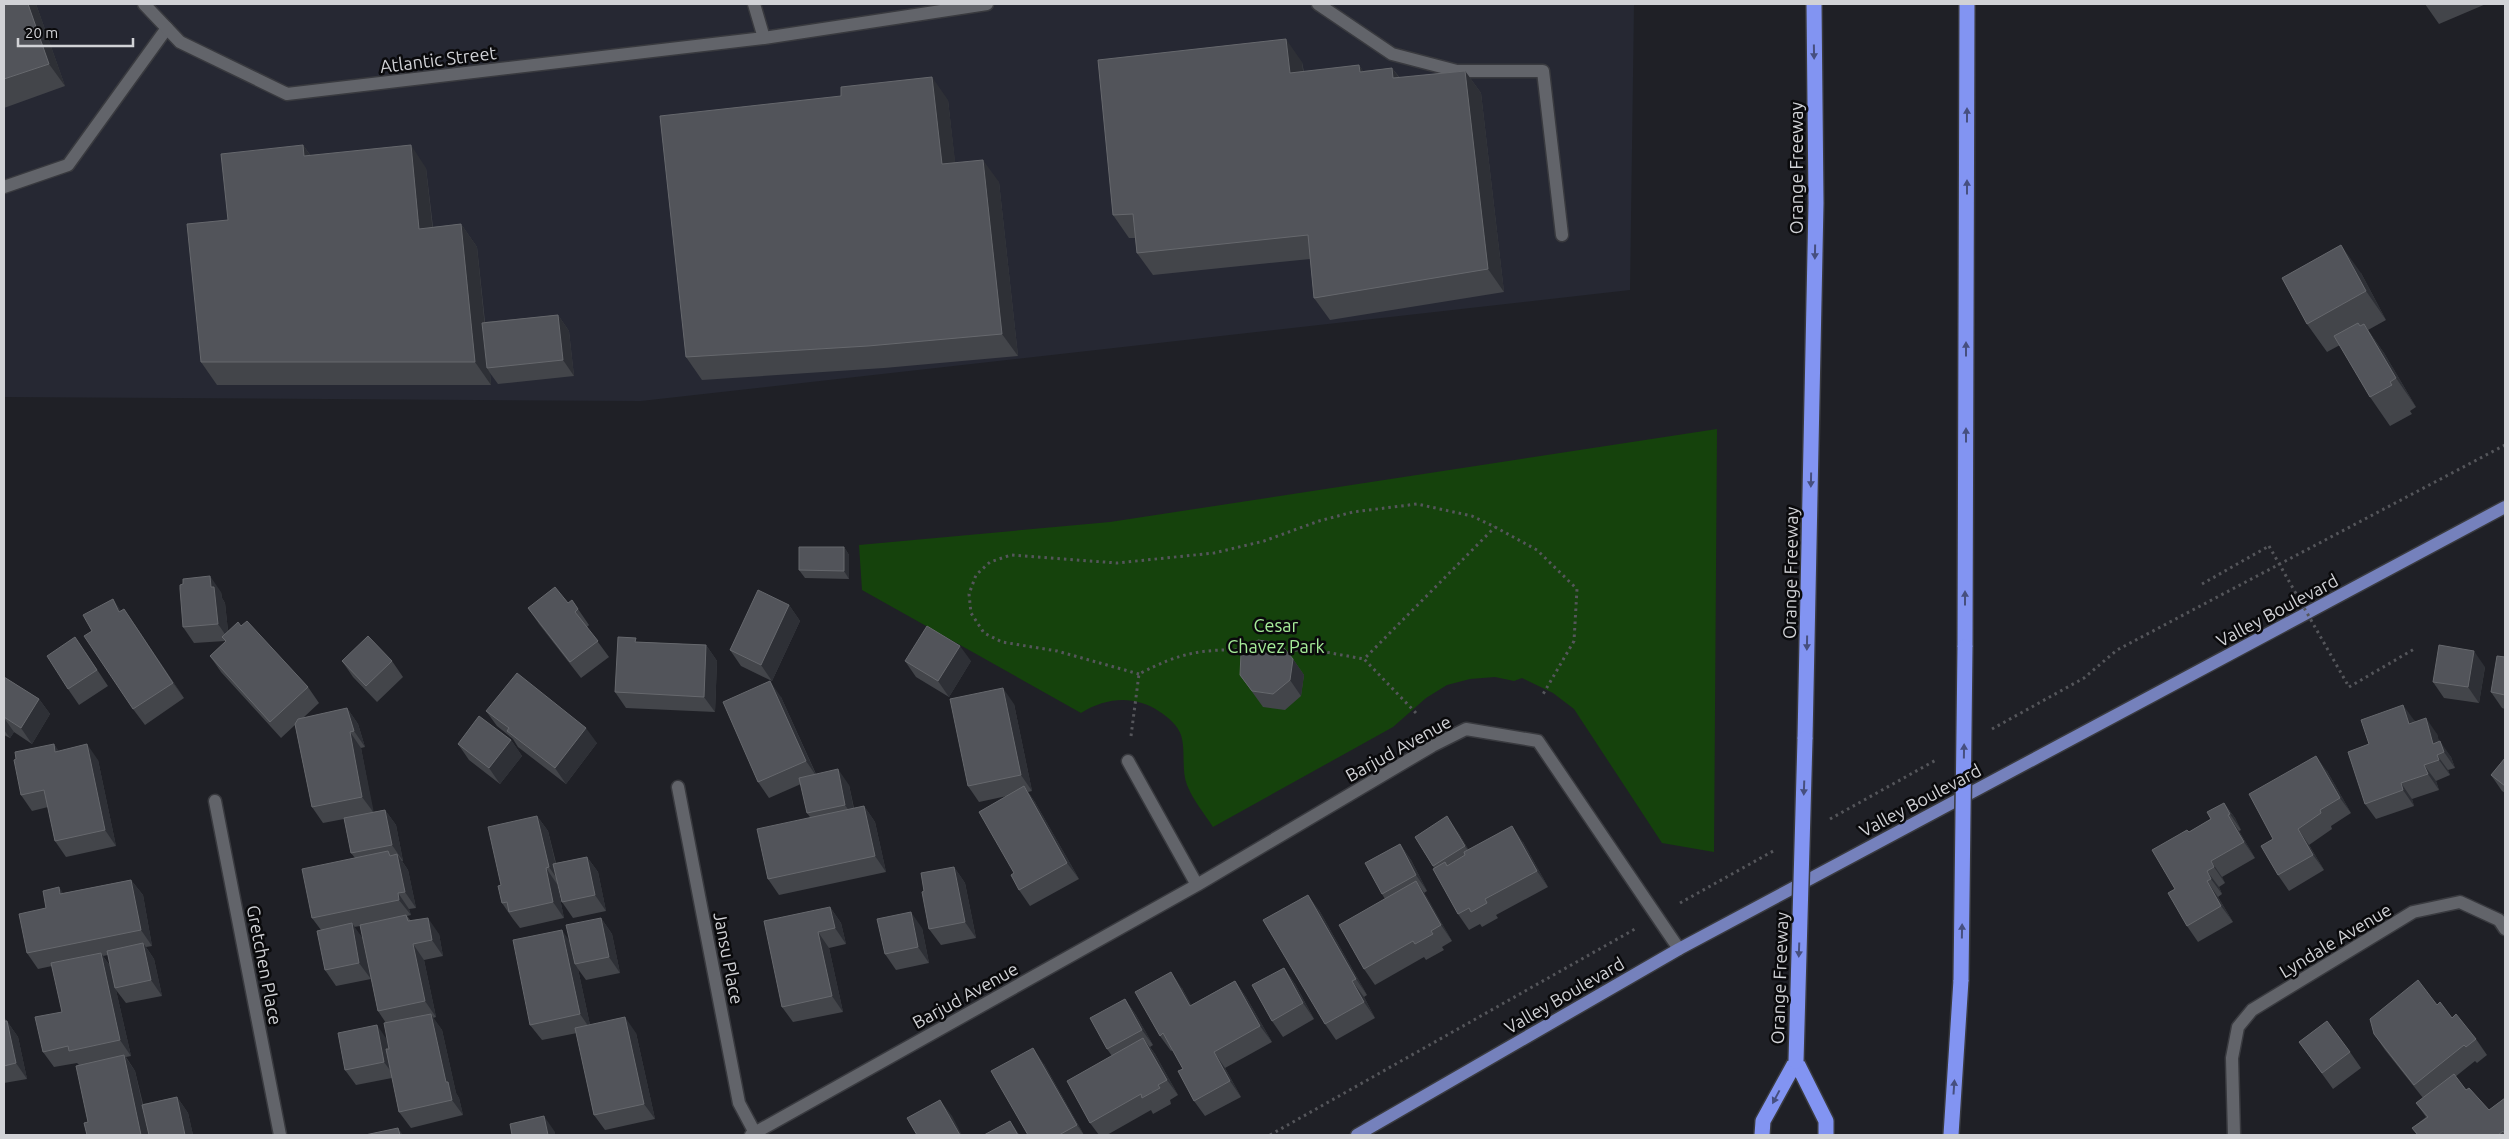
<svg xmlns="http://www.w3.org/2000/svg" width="2509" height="1139" viewBox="0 0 2509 1139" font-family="Ubuntu,sans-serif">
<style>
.built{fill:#262833}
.green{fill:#15420c}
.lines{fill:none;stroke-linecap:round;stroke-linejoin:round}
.lane-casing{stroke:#393a3f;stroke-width:15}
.street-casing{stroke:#393a3f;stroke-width:15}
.primary-casing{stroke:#393a3f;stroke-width:15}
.highway-casing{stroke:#393a3f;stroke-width:18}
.path{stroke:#55565b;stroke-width:3;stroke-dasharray:2.5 4;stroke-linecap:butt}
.lane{stroke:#62646a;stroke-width:12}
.street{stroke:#62646a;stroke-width:12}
.primary{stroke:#7581bc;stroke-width:12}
.highway{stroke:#8294f2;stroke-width:15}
.highway-bridge-casing{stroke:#393a3f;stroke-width:18;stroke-linecap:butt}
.path-bridge{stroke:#55565b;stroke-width:3;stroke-dasharray:2.5 4;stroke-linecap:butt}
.highway-bridge{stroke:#8294f2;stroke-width:15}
.wall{fill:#43454a;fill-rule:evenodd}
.shaded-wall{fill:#2e3036}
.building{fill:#52545a;stroke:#66686d}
.oneway{fill:#464f7f}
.labels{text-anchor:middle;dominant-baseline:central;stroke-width:5;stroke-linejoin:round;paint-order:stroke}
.street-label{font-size:18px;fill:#d1d2d6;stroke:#0a0a0c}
.park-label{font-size:18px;fill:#a6ec99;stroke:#0a0a0c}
</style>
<rect width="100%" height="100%" fill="#1f2026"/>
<path class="built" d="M4 4H1634L1630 290 641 401 4 397Z"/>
<path class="green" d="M1717 429 1714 852 1662 843 1574 709 1553 693 1522 678 1514 681 1495 677 1470 679 1447 685 1426 698 1393 727 1213 827C1204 813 1193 800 1187 785 1181 769 1186 751 1181 735 1178 726 1168 717 1160 712 1135 695 1107 697 1081 713L862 590 859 545 1110 522Z"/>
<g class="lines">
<g class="lane-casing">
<path id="lane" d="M1318 4 1392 54 1457 71H1543L1562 235
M4 187 68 165 167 28"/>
</g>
<g class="street-casing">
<path id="street" d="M144 4 180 42 287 94 764 38 987 4
M754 4 764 38
M1128 761 1197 885
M678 787 739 1103 755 1133
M215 801 280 1135
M751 1135 1197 885 1432 746 1466 729 1538 741 1679 949
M2234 1135 2232 1058 2238 1027 2252 1010 2413 912 2460 902 2499 920 2505 929"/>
</g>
<g class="primary-casing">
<path id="primary" d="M1357 1135 1679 949 2505 507"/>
</g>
<g class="highway-casing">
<path id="highway" d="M1965 647 1967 4
M1805 739 1816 203 1814 4
M1796 1061 1826 1121V1135
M1762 1135 1763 1121 1796 1061
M1951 1135 1961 980"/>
</g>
<path class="path" d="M2202 584 2269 546
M1282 650H1314L1364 659
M1139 674 1057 651 1002 642 984 633 971 613 969 594 976 575 990 562 1011 555 1117 563 1214 553 1264 541 1319 521 1353 512 1417 504 1472 516 1495 527 1537 550 1577 589 1574 641 1542 696
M2349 687 2416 648
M1416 713 1364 659 1495 527
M1992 729 2084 678 2117 650 2505 445
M1131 736 1139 674C1181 652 1202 649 1248 650
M1830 819 1936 760
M1680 903 1775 850
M1270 1135 1635 929"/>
<use href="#lane" class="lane"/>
<use href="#street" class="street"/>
<use href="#primary" class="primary"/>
<use href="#highway" class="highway"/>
<g class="highway-bridge-casing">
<path id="highway-bridge" d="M1961 980 1965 647
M1796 1061 1805 739"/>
</g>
<path class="path-bridge" d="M2269 546 2349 687"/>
<use href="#highway-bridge" class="highway-bridge"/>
</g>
<path class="wall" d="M4 4H36L65 86 4 108Z
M2425 4H2486L2439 24Z
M1302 62 1304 72 1359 65 1363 71 1392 68 1400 78 1465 71 1481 93 1504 292 1330 320 1314 298 1310 259 1153 275 1137 253 1135 238H1129L1113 215Z
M948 100 955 163 999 182 1018 356 884 368 702 380 686 357Z
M303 145 311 156 426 168 433 227 461 224 477 247 485 322 558 315 569 331 574 376 498 384 490 373 491 385H217L201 362 228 220Z
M2361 273 2386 320 2368 330 2384 353 2416 407 2410 411 2412 414 2390 426 2370 397 2340 345 2327 352 2307 324Z
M844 547 849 555V579L805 578 799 570Z
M221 592 222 598 225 603 228 631 241 626 308 687 319 703 303 718 347 708 358 724 365 747 361 748 373 812 385 810 396 825 403 861H402L408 870 416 908 409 909 411 915 407 916 411 921 439 934 443 956 424 960 436 1017 433 1018 442 1030 456 1093 459 1098 463 1115 411 1128 399 1112 392 1078 356 1085 345 1070 387 1041 386 1023 378 1011 363 940 371 979 336 986 325 970 321 930 312 918 355 858 351 853 344 819 323 823 312 807 295 725 281 738 221 672 210 656 225 642V641L194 643 183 627ZM360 926 363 939 354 927Z
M568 603 578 609 589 625 587 627 609 657 581 678 539 624 528 608Z
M789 605 800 621 772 681 741 666 730 650Z
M121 611 135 625 184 698 145 725 133 709Z
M639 642 706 645 717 661 715 712 626 708 615 692Z
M86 653 108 686 79 705 68 689Z
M2505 657V709L2502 708 2491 692Z
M1293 659 1304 675 1301 696 1285 710 1263 707 1240 675Z
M342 661H392L403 677 377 702 353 677Z
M905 661H971L949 697 916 677Z
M2485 667 2479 703 2444 698 2433 682Z
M4 677 39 699 50 714 32 744 14 732 10 738 4 735Z
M781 697 816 774 849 785 854 808 864 806 875 822 886 872 779 895 768 879 810 817 807 813 801 784 769 798 758 782Z
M1014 704 1032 791 1028 792 1035 802 1079 879 1030 906 1019 890 1014 873 1007 796 979 802 968 786Z
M486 711 597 743 566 784 518 747 513 739 497 726Z
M2414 720 2415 722 2437 734 2439 742 2451 757 2455 768 2448 770 2450 775 2436 781 2439 790 2412 799 2414 806 2376 819 2365 804 2369 744Z
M511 740 522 756 500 784 469 760 458 744Z
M54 744 58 751 98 760 116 846 66 857 55 841 48 807 32 811 21 795Z
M2505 758V793L2502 791 2491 775Z
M2327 771 2351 813 2331 826 2332 829 2309 845 2324 870 2289 891 2278 875 2273 839Z
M2224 803 2235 818 2241 830 2239 831 2255 858 2222 877 2225 883 2219 887 2222 894 2218 897 2233 922 2198 942 2187 926 2175 889 2189 832 2211 819Z
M537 816 548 831 556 863 587 857 598 872 606 911 573 918 562 902 558 884H557L564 918 520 928 513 919 502 903 501 885Z
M1458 832 1468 849 1523 842 1548 887 1496 915 1498 918 1482 927 1480 924 1469 930 1458 914 1434 868 1415 837Z
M1400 844 1411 860 1427 891 1424 893 1452 941 1442 947 1444 950 1426 960 1424 957 1375 985 1364 969 1385 899 1382 894Z
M954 867 965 883 976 938 941 945 929 929 924 891Z
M131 880 143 895 152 946 146 947 154 959 162 996 126 1003 116 990 131 1056 126 1057 135 1071 143 1104 177 1097 188 1113 193 1135H87L88 1122 79 1065 77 1063 54 1067 43 1052 62 1012 52 966 38 969 27 953 46 908 64 893ZM108 955 111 967 103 956Z
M830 907 841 923 846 944 829 948 843 1012 793 1022 782 1007Z
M1319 910 1367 995 1364 997 1375 1018 1336 1040 1325 1024Z
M601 918 612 934 620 973 586 980 578 969 590 1025 636 1033 655 1119 605 1130 594 1115 577 1033 542 1040 530 1025 570 941Z
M922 928 929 963 896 970 885 954Z
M1284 968 1295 984 1314 1019 1283 1037 1272 1021Z
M1235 981 1246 997 1272 1042 1225 1068 1241 1097 1205 1116 1194 1101 1183 1069 1173 1050 1171 1051 1160 1036 1182 988 1191 1005Z
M1125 999 1136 1015 1153 1045 1150 1047 1155 1054 1178 1095 1170 1100 1171 1104 1153 1114 1151 1110 1107 1135H1099L1090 1123 1112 1056 1107 1049Z
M2437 1005 2476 1039 2487 1055 2477 1063 2475 1061 2455 1077 2466 1090 2489 1110 2505 1098V1135H2417L2412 1128 2426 1117 2416 1103 2423 1098 2385 1050 2374 1034Z
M4 1017 18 1037 27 1079 4 1083Z
M2299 1042 2350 1052 2361 1068 2333 1089Z
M1044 1064 1084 1135H1028Z"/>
<path class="shaded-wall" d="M28 4H36L65 86 49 64Z
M1286 39 1302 62 1306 96 1290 73Z
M1359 65 1375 88 1360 72Z
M1392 68 1408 90 1393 78Z
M1465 71 1481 93 1504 292 1488 269Z
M932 77 948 100 958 187 942 164Z
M303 145 319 168 304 156Z
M411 145 426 168 435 251 419 229Z
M983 160 999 182 1018 356 1002 334Z
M461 224 477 247 489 368H487L490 373 491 385 475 362Z
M2341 245 2361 273 2386 320 2366 291Z
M558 315 569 331 574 376 563 360Z
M2364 324 2384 353 2416 407 2396 378Z
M844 547 849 555V579L844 571Z
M210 576 221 592 222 598 225 603 229 640 218 624 211 587Z
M113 599 124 615 119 612Z
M789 605 800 621 772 681 761 665Z
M124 609 135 625 184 698 173 683Z
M706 645 717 661 715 712 704 697Z
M960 646 971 661 949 697 938 681Z
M2474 651 2485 667 2479 703 2468 687Z
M1293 659 1304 675 1301 696 1290 680Z
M770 681 781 697 817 777 806 761Z
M1003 688 1014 704 1032 791 1021 775Z
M39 699 50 714 32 744 21 728Z
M2403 705 2414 720 2420 740 2409 724Z
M347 708 358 724 365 747 354 731Z
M4 718 14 732 10 738 4 730Z
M2426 718 2437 734 2442 753 2433 744Z
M586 728 597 743 566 784 555 768Z
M350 732 361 748 374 813 362 797Z
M511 740 522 756 500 784 489 768Z
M2440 741 2451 757 2455 768 2444 752Z
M54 744 65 760 55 752Z
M87 744 98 760 116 846 105 830Z
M2437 755 2448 770 2450 775 2439 760Z
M2316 756 2327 771 2351 813 2340 798Z
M2424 765 2436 781 2439 790 2428 774Z
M838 769 849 785 856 821 845 805Z
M2401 783 2412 799 2414 806 2403 790Z
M1024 786 1035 802 1079 879 1067 863Z
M2224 803 2235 818 2241 830 2230 814Z
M864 806 875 822 886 872 875 856Z
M385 810 396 825 403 861 392 845Z
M2228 815 2239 831 2255 858 2244 842Z
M537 816 548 831 560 883 549 867Z
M1447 816 1458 832 1476 862 1465 846Z
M1512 826 1523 842 1548 887 1537 871Z
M2298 829 2309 845 2324 870 2313 855Z
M1400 844 1411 860 1427 891 1416 875Z
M397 854 408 870 416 908 405 892Z
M587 857 598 872 606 911 595 895Z
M2211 861 2222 877 2225 883 2214 867Z
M954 867 965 883 976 938 965 922Z
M546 868 557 884 564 918 553 902Z
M2207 871 2219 887 2222 894 2211 879Z
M131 880 143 895 152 946 141 930Z
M1416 881 1427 897 1452 941 1441 925Z
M2207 881 2218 897 2233 922 2221 906Z
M59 887 70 903 60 894Z
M398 893 409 909 411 915 399 900Z
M1308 895 1319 910 1367 995 1356 979Z
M830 907 841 923 846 944 835 928Z
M911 912 922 928 929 963 918 947Z
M428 918 439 934 443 956 432 940Z
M601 918 612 934 620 973 609 957Z
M352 923 363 939 371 979 359 963Z
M562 930 573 946 575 964 578 969 591 1030 580 1014Z
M818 932 829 948 843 1012 832 996Z
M143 943 154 959 162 996 151 980Z
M413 944 424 960 436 1017 425 1001Z
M101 953 112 969 115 988 116 990 131 1056 120 1040Z
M1284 968 1295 984 1314 1019 1303 1003Z
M1171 972 1182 988 1201 1022 1190 1006Z
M1235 981 1246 997 1272 1042 1260 1026Z
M1352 981 1364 997 1375 1018 1364 1002Z
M1125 999 1136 1015 1153 1045 1142 1030Z
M431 1014 442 1030 456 1093 459 1098 463 1115 452 1100 446 1082Z
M4 1017 18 1037 27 1079 16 1063 4 1021Z
M625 1017 636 1033 655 1119 644 1104Z
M377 1025 388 1041 395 1077 384 1062Z
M1143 1038 1155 1054 1178 1095 1167 1080Z
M1033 1048 1044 1064 1084 1135 1077 1125Z
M1214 1052 1225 1068 1241 1097 1230 1081Z
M124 1055 135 1071 149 1135H141Z
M177 1097 188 1113 193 1135H185Z
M940 1100 952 1116 962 1135H960Z
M544 1116 555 1132V1135H548Z
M1010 1121 1020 1135H1018Z
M398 1128 403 1135H400Z"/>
<path class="building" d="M4 4H28L49 64 4 79Z
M1286 39 1290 73 1359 65 1360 72 1392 68 1393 78 1465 71 1488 269 1314 298 1308 235 1137 253 1133 214 1113 215 1098 60Z
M932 77 942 164 983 160 1002 334 868 346 686 357 660 116 841 96V87Z
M303 145 304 156 411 145 419 229 461 224 475 362H201L187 224 228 220 221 154Z
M2341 245 2366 291 2307 324 2282 278Z
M558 315 563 360 487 368 482 323Z
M2358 323 2360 326 2364 324 2396 378 2390 382 2392 385 2370 397 2334 336Z
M799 547H844V571L799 570Z
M210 576 211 587H214L218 624 183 627 180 589V585L183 584V579Z
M555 587 568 603 572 600 578 609 575 612 598 641 570 662 528 608Z
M758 590 789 605 761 665 730 650Z
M113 599 119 612 124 609 173 683 133 709 84 636 92 631 83 615Z
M247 621 308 687 270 722 210 656 226 641 222 637 238 622 241 626Z
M927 626 960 646 938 681 905 661Z
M368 636 392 661 366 686 342 661Z
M75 637 97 670 68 689 47 656Z
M618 637 636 638 635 642 706 645 704 697 615 692Z
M1258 640 1280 643 1293 659 1290 680 1273 694 1252 691 1240 675 1241 653Z
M2439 645 2474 651 2468 687 2433 682Z
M2497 656 2505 657V695L2491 692Z
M517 673 586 728 555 768 507 731 509 728 486 711Z
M4 677 39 699 21 728 4 717Z
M770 681 806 761 758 782 723 702Z
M1003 688 1021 775 968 786 950 699Z
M2403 705 2409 724 2426 718 2433 744 2440 741 2444 752 2437 755 2439 760 2424 765 2428 774 2401 783 2403 790 2365 804 2348 752 2369 744 2361 720Z
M347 708 354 731 350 732 362 797 312 807 295 724 298 719Z
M479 716 511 740 489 768 458 744Z
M54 744 55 752 87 744 105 830 55 841 44 790 21 795 14 760 16 759 15 752Z
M2316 756 2340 798 2320 810 2321 813 2298 829 2313 855 2278 875 2261 846 2273 839 2249 794Z
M2505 758V786L2491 775Z
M838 769 845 805 807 813 799 778Z
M1024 786 1067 863 1019 890 1011 875 1014 873 979 812Z
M2224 803 2230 814 2228 815 2244 842 2211 861 2214 867 2207 871 2211 879 2207 881 2221 906 2187 926 2168 893 2175 889 2152 850 2187 830 2189 832 2211 819 2207 812Z
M864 806 875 856 768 879 757 829Z
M385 810 392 845 351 853 344 818Z
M537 816 549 867 546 868 553 902 509 912 507 902 502 903 498 886 501 885 488 827Z
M1447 816 1465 846 1433 866 1415 837Z
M1512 826 1537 871 1485 899 1487 903 1471 912 1469 908 1458 914 1433 869 1445 862 1447 866 1465 855 1464 852Z
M1400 844 1416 875 1382 894 1365 863Z
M388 851 390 856 397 854 405 892 398 893 399 900 312 918 302 869Z
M587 857 595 895 562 902 553 864Z
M954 867 965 922 929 929 922 892 924 891 921 873Z
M131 880 141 930 27 953 19 914 46 908 43 891 59 887 60 894Z
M1416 881 1441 925 1431 931 1433 934 1415 944 1413 941 1364 969 1339 925Z
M1308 895 1356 979 1352 981 1364 1002 1325 1024 1263 920Z
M830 907 835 928 818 932 832 996 782 1007 764 921Z
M911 912 918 947 885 954 877 919Z
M406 915 408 921 428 918 432 940 413 944 425 1001 378 1011 360 925Z
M601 918 609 957 575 964 566 925Z
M352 923 359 963 325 970 317 931Z
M562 930 580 1014 530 1025 513 940Z
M143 943 151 980 115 988 107 951Z
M101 953 120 1040 69 1051 68 1046 43 1052 35 1017 62 1012 51 963Z
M1284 968 1303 1003 1272 1021 1252 985Z
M1171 972 1190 1006 1235 981 1260 1026 1214 1052 1230 1081 1194 1101 1178 1071 1183 1069 1163 1033 1160 1036 1135 992Z
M2418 980 2437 1005 2440 1002 2452 1018 2456 1014 2476 1039 2466 1047 2464 1045 2414 1085 2374 1034 2370 1019Z
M1125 999 1142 1030 1107 1049 1090 1018Z
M431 1014 446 1082H448L452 1100 399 1112 386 1049H389L384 1023Z
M625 1017 644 1104 594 1115 575 1028Z
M4 1021H7L16 1063 4 1066Z
M2327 1021 2350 1052 2322 1073 2299 1042Z
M377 1025 384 1062 345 1070 338 1033Z
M1143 1038 1167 1080 1158 1085 1160 1088 1142 1098 1141 1094 1090 1123 1067 1081Z
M1033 1048 1077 1125 1059 1135H1028L991 1071Z
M124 1055 141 1135H87L84 1123 88 1122 76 1066Z
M2454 1074 2466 1090 2469 1088 2489 1110 2505 1098V1134L2503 1131 2498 1135H2418L2412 1128 2428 1117 2416 1103Z
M177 1097 185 1135H149L142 1105Z
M940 1100 960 1135H917L907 1118Z
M544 1116 548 1135H512L510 1124Z
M1010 1121 1018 1135H984Z
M398 1128 400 1135H365Z"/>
<defs><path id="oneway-solid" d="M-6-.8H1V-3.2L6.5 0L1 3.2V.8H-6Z" transform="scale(1.25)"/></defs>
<g class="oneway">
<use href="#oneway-solid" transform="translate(1814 52) rotate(89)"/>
<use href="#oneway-solid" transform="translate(1967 115) rotate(-90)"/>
<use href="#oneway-solid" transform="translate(1967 187) rotate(-90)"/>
<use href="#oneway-solid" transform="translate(1815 252) rotate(91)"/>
<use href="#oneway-solid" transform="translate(1966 349) rotate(-90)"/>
<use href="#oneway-solid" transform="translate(1966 435) rotate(-90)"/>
<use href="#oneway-solid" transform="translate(1811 480) rotate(91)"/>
<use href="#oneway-solid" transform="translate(1965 598) rotate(-90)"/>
<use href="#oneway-solid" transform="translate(1807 643) rotate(91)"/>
<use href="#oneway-solid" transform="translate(1964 751) rotate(-89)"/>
<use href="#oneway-solid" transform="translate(1804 788) rotate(92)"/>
<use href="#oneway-solid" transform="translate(1962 931) rotate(-89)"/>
<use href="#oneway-solid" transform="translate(1799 950) rotate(92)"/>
<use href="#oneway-solid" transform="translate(1954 1087) rotate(-86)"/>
<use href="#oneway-solid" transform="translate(1776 1097) rotate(118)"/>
</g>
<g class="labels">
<g class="street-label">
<text transform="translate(438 59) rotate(-7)">Atlantic Street</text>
<text transform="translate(1796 168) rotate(-90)">Orange Freeway</text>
<text transform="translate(1790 573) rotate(-89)">Orange Freeway</text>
<text transform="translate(2277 610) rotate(-28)">Valley Boulevard</text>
<text transform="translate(1398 748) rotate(-29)">Barjud Avenue</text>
<text transform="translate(1920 800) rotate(-28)">Valley Boulevard</text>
<text transform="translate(2335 940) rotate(-31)">Lyndale Avenue</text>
<text transform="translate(729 958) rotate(79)">Jansu Place</text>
<text transform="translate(265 965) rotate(79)">Gretchen Place</text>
<text transform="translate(1779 978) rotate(-88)">Orange Freeway</text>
<text transform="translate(965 995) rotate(-29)">Barjud Avenue</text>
<text transform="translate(1564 995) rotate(-30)">Valley Boulevard</text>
</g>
<g class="park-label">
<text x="1276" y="625">Cesar<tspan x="1276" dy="21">Chavez Park</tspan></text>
</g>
</g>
<rect width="2509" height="1139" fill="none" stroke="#d1d2d6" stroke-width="10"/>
<path d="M18 38v8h115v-8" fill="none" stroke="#d1d2d6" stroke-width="2.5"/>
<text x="25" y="38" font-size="15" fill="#d1d2d6" stroke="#0a0a0c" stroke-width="4" paint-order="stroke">20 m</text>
</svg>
